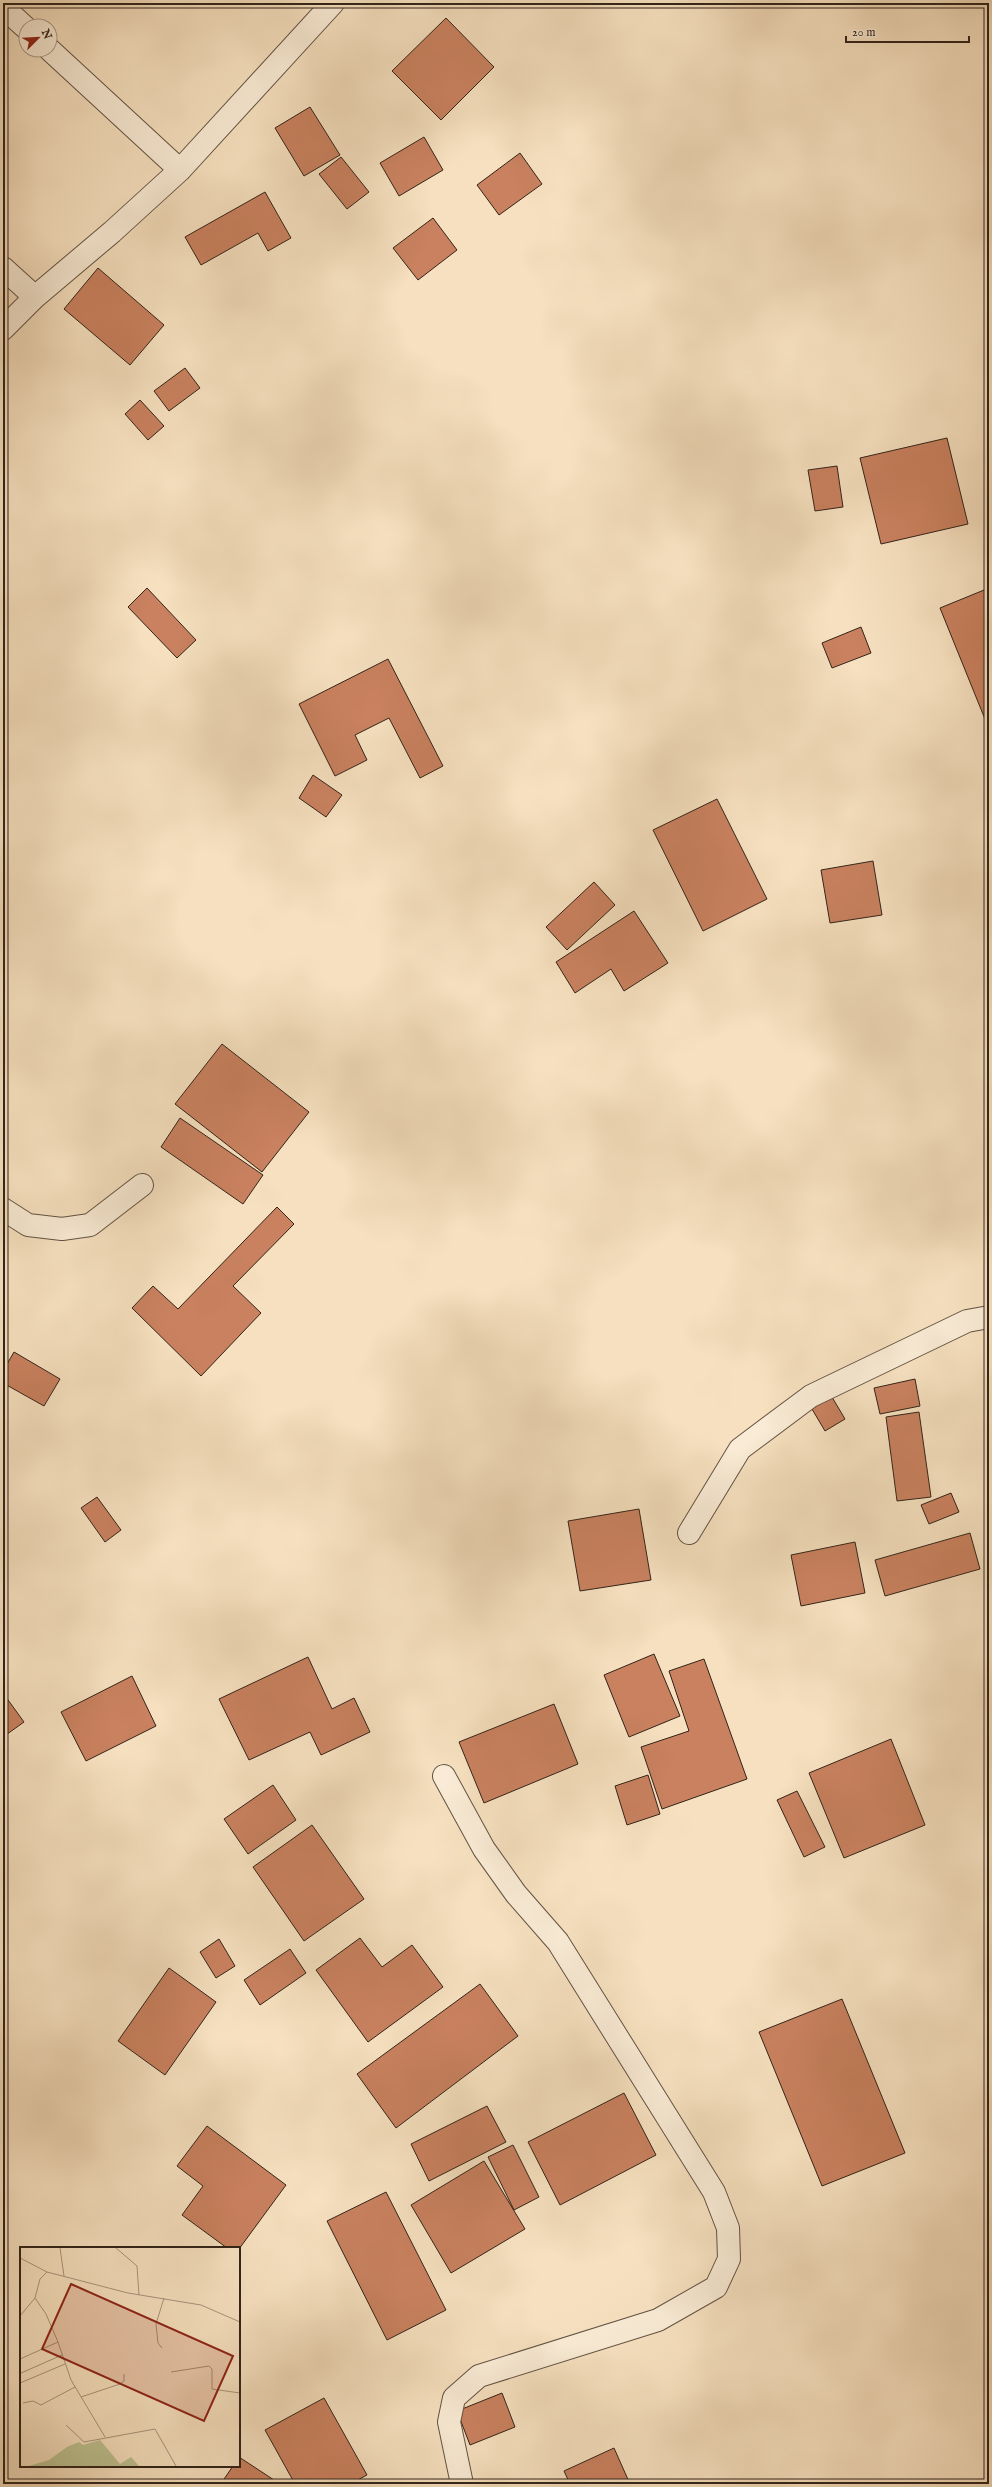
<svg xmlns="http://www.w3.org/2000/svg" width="992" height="2487" viewBox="0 0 992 2487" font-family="'IM FELL English',serif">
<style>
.building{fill:#c9815f;stroke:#32241a}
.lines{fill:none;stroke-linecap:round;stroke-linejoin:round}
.minor-casing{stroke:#635343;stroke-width:24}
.minor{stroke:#f9ebd5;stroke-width:22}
.inset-road{fill:none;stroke:#a8957d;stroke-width:1}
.view{fill:#8f2418;fill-opacity:0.15;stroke:#8f2418;stroke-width:2}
.inset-edge{fill:none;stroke:#32241a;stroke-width:2}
</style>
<rect width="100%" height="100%" fill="#f6e0bf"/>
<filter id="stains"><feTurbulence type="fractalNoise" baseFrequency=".005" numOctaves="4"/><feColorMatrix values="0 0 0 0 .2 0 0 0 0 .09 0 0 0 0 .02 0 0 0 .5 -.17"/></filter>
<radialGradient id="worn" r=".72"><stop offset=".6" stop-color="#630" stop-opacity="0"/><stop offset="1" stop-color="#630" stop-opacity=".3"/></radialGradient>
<path class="building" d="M446 18 494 67 441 120 392 71Z
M310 107 340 155 304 176 275 128Z
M424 137 443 170 399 196 380 163Z
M520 153 542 184 499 215 477 185Z
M341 157 369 192 347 209 319 174Z
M265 192 291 238 268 251 258 233 201 265 185 237Z
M433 218 457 250 418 280 393 248Z
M98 268 164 325 130 365 64 309Z
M185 368 200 388 169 411 154 391Z
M140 400 164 426 148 440 125 414Z
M947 438 968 524 881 544 860 458Z
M837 466 843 507 815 511 808 470Z
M147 588 196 640 177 658 128 607Z
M989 588V729L940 608Z
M861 627 871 653 832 668 822 643Z
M388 659 443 766 420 778 389 718 355 735 367 760 335 776 299 704Z
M313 775 342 795 326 817 299 798Z
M717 799 767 899 703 931 653 830Z
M873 861 882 915 830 923 821 870Z
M594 882 615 905 567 950 546 927Z
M634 911 668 963 624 991 611 969 575 993 556 962Z
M222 1044 309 1112 262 1172 175 1104Z
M180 1118 263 1175 243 1204 161 1147Z
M277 1207 294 1224 233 1286 261 1313 201 1376 132 1308 153 1286 178 1309Z
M14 1352 60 1379 44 1406 3 1383V1371Z
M915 1379 920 1406 880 1414 874 1388Z
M829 1392 845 1419 825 1431 809 1404Z
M919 1412 931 1497 897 1501 886 1417Z
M951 1493 959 1512 929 1524 921 1505Z
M97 1497 121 1530 105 1542 81 1508Z
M639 1509 651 1580 580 1591 568 1521Z
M970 1533 980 1569 885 1596 875 1560Z
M855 1542 865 1593 801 1606 791 1555Z
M654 1654 680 1716 629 1737 604 1675Z
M308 1657 332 1709 354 1698 370 1732 321 1755 310 1732 249 1760 219 1699Z
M704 1659 747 1779 662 1809 641 1747 689 1731 669 1671Z
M132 1676 156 1726 86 1761 61 1712Z
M3 1693 24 1722 3 1737Z
M554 1704 578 1764 484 1803 459 1742Z
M891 1739 925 1825 844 1858 809 1773Z
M648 1775 660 1814 627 1825 615 1786Z
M273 1785 296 1820 248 1854 224 1819Z
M797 1791 825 1847 804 1857 777 1800Z
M312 1825 364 1899 304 1941 253 1867Z
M360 1938 382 1967 412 1945 443 1987 368 2042 316 1970Z
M219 1939 235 1966 216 1978 200 1952Z
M290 1949 306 1973 260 2005 244 1980Z
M169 1968 216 2002 165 2075 118 2041Z
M480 1984 518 2036 396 2128 357 2074Z
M842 1999 905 2153 822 2186 759 2032Z
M624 2093 656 2155 560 2205 528 2142Z
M487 2106 506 2142 429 2181 411 2144Z
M207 2126 286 2185 239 2249 227 2248 182 2215 203 2186 177 2166Z
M513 2145 539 2197 514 2210 488 2157Z
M484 2161 525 2229 451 2273 411 2205Z
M386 2192 446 2310 387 2340 327 2221Z
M502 2393 515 2427 470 2445 457 2411Z
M324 2398 367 2475 350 2484H295L265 2430Z
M614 2448 630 2484H570L564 2471Z
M239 2457 274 2480 272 2484H226L222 2482 233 2466H239Z"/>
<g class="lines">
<g class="minor-casing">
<path id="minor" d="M3 7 26 28
M50 50 180 170
M3 268 35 297
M3 329 35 297 112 232 180 170 333 3
M3 1209 28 1225 62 1229 90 1225 142 1185
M689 1533 740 1449 811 1396 967 1321 989 1317
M444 1776 484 1849 516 1894 558 1942 714 2192 728 2228 729 2259 716 2287 658 2320 479 2376 454 2398 449 2422 462 2484"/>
</g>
<use href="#minor" class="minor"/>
</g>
<g transform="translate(20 2247)">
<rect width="220" height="220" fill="#f6e0bf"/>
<path d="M80 193 100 217 111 210 119 219H9L29 213 47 200 59 195 63 198Z" fill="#bdc291"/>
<path class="inset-road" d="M40 1 44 29M96 1 117 19 119 48M0 11 27 25M15 51 26 67 38 95 51 133 85 190M0 69 15 51 20 32 27 25 108 46 181 58 220 75M142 101 138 96 136 77 144 51M0 112 38 95M151 125 189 119 192 122V142L220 146M1 126 42 108M0 136 45 117M61 150 100 137 104 134V127M3 156 13 154 21 158 55 140M46 178 64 195 135 182 156 219"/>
<path class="view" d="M51 37 213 109 184 174 22 102Z"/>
<rect width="220" height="220" class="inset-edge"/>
</g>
<rect width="992" height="2487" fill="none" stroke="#f6e0bf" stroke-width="16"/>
<rect x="4" y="4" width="984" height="2479" fill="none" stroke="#32241a" stroke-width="2"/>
<rect x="8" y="8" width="976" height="2471" fill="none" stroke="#32241a"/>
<g transform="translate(38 38) rotate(66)"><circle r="19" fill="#f9ebd5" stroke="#a99b8a"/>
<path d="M0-3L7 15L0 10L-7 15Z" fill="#8f2418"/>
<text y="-6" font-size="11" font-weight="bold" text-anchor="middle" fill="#32241a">N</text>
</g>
<path d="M846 36v6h123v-6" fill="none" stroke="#32241a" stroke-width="2"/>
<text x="852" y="36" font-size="12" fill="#32241a" stroke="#f9ebd5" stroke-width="3" paint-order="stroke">20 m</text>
<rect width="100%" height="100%" filter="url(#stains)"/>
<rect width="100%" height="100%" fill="url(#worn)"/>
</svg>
